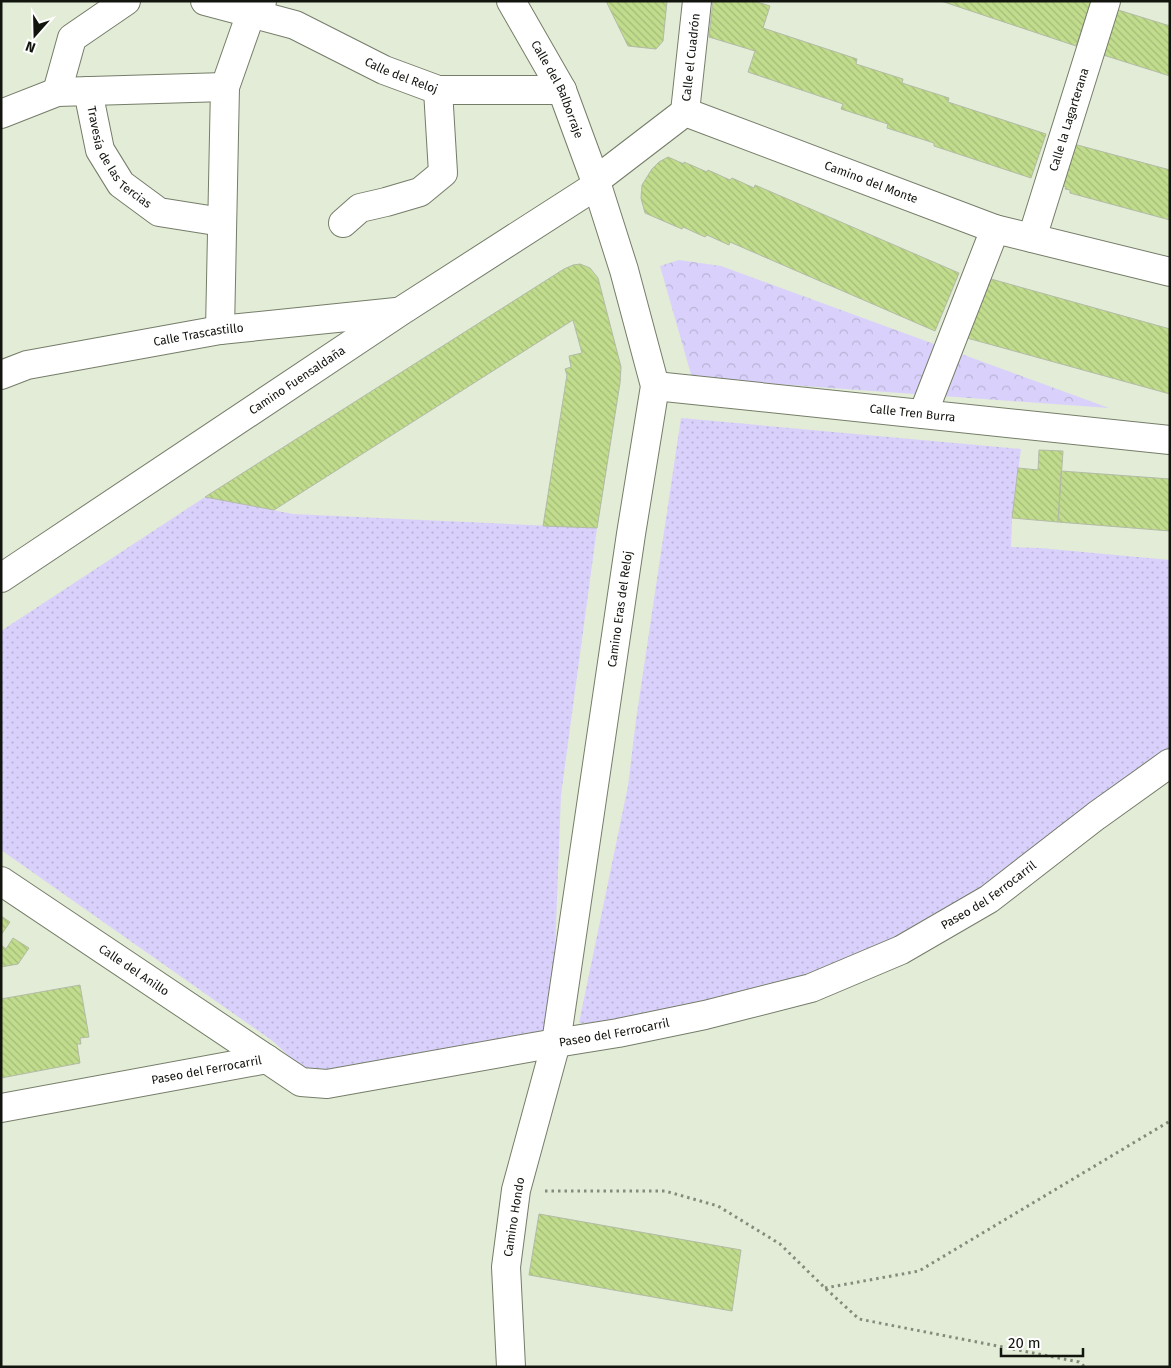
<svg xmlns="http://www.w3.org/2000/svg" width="1171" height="1368" viewBox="0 0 1171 1368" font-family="'Fira Sans',sans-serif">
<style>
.grass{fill:url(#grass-dots)}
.park{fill:url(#park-crowns)}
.building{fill:url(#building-back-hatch);stroke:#b3bba6}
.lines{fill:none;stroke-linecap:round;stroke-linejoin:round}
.minor-casing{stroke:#757d69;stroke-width:30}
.path{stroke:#858b7c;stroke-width:3;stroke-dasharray:2.5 4;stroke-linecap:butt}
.minor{stroke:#fff;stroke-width:28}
.labels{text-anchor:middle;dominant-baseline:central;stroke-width:4;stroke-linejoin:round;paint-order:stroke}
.street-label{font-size:12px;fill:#12150e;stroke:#fff}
</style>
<defs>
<pattern id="grass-dots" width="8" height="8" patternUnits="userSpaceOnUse" patternTransform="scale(1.25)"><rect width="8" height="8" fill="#d9d1fb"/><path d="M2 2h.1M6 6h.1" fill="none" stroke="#b9b3d6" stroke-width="1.8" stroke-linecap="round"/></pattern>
<pattern id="park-crowns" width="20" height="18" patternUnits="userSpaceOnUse" patternTransform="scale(1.25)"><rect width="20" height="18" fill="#d9d1fb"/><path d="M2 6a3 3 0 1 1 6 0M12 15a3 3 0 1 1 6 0" fill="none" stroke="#b9b3d6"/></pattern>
<pattern id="building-back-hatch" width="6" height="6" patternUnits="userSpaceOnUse" patternTransform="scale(1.25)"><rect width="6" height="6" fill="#c0dc8c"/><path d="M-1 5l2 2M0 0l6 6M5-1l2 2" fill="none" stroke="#a4bc78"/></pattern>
</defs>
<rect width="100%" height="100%" fill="#e3ecd6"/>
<path class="grass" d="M681 418 1021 449 1012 518 1011 547 1040 548 1170 560V759L985 896 809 983 616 1027 579 1023 628 786 636 720Z
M205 497 293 514 597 528 561 795 552 1029 314 1080 274 1042 1 850V631Z"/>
<path class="park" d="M679 260 721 266 1109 408 692 378 660 266Z"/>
<path class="building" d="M606 1H667L663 41 656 49 628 46Z
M713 1H754L770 6 763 28 857 59 856 64 903 79 902 83 949 98 948 102 1046 134 1031 178 934 146V143L887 128 888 124 841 109 843 104 748 72 755 51 709 37Z
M941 1H1091L1076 46Z
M1115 9 1170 26V76L1100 54Z
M1070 143 1170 170V220L1070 193V190L1065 189 1066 187 1056 184Z
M668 157 684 164V162L707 172 708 170 730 180 732 178 754 188 755 185 959 273 935 331 730 242 729 245 707 235 705 237 683 227 682 229 645 213 641 198 642 185 652 169 659 162Z
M580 264 590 268 598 278 621 367 620 383 597 528 543 526 567 375 565 369 571 367 569 356 582 353 573 320 274 510 205 497 564 269 573 265Z
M991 279 1170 329V394L967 338Z
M1039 450 1063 451 1058 522 1012 518 1018 468 1038 470Z
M1061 471 1170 479V531L1058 522Z
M1 916 10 922 1 935Z
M13 938 29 948 18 964 1 967V945L6 949Z
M80 985 89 1037 80 1038 81 1044H77L80 1063 1 1078V999Z
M539 1214 741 1250 732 1311 529 1275Z"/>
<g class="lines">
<g class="minor-casing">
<g id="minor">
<path id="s1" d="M205 1 295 25 384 70 438 90H562"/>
<path id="s2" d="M511 1 562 90 597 185 624 270 655 386 631 534 556 1043 516 1190 506 1267 511 1367"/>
<path id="s3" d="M88 91 100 150 121 184 159 212 222 222"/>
<path d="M57 92 72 38 126 1"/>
<path id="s4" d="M685 112 995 229 1170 272"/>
<path id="s5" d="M685 112 697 1"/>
<path d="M1 114 57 92 225 87"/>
<path d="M595 181 685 112"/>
<path d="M343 223 360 208 386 202 420 192 443 173 438 90"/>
<path id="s6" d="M1032 238 1106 1"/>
<path d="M220 330 225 87 251 13 262 1"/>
<path id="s7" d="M1 375 27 365 220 330 396 312"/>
<path id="s8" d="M655 386 1170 440"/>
<path d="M923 414 995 229"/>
<path id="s9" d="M1 578 401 311 597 185"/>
<path id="s10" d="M1 881 301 1082 327 1084 556 1043 618 1033 705 1015 811 988 901 950 989 899 1096 816 1170 763"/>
<path id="s11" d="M1 1108 267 1059"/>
</g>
</g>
<path class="path" d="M545 1191H665L718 1206 780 1244 825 1288 859 1319 1079 1362 1085 1367
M825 1288 919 1271 1170 1121"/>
<use href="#minor" class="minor"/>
</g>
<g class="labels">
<g class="street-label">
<text stroke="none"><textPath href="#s5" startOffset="55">Calle el Cuadrón</textPath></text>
<text stroke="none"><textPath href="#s1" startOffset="211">Calle del Reloj</textPath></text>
<text stroke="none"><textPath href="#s2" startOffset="100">Calle del Balborraje</textPath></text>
<text stroke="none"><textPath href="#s6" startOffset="124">Calle la Lagarterana</textPath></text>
<text stroke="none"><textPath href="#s3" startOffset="76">Travesía de las Tercias</textPath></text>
<text stroke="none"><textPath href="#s4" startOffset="199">Camino del Monte</textPath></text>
<text stroke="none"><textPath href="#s7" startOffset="202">Calle Trascastillo</textPath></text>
<text stroke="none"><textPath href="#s9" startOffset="356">Camino Fuensaldaña</textPath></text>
<text stroke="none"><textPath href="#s8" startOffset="259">Calle Tren Burra</textPath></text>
<text transform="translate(620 609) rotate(-82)">Camino Eras del Reloj</text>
<text stroke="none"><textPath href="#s10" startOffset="1082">Paseo del Ferrocarril</textPath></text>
<text stroke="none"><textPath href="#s10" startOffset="160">Calle del Anillo</textPath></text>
<text stroke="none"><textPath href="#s10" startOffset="679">Paseo del Ferrocarril</textPath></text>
<text stroke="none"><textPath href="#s11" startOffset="209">Paseo del Ferrocarril</textPath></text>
<text transform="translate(514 1217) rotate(-81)">Camino Hondo</text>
</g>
</g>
<rect width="1171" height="1368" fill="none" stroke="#12150e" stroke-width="5"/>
<g transform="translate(35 35) rotate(200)" stroke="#ffffff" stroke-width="4" paint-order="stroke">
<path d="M0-4L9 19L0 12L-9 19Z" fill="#12150e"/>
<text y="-8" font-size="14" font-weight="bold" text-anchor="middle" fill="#12150e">N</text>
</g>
<path d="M1001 1348v8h82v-8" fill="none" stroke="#12150e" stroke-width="2.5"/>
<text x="1008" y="1348" font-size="15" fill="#12150e" stroke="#ffffff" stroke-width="4" paint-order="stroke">20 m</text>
</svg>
